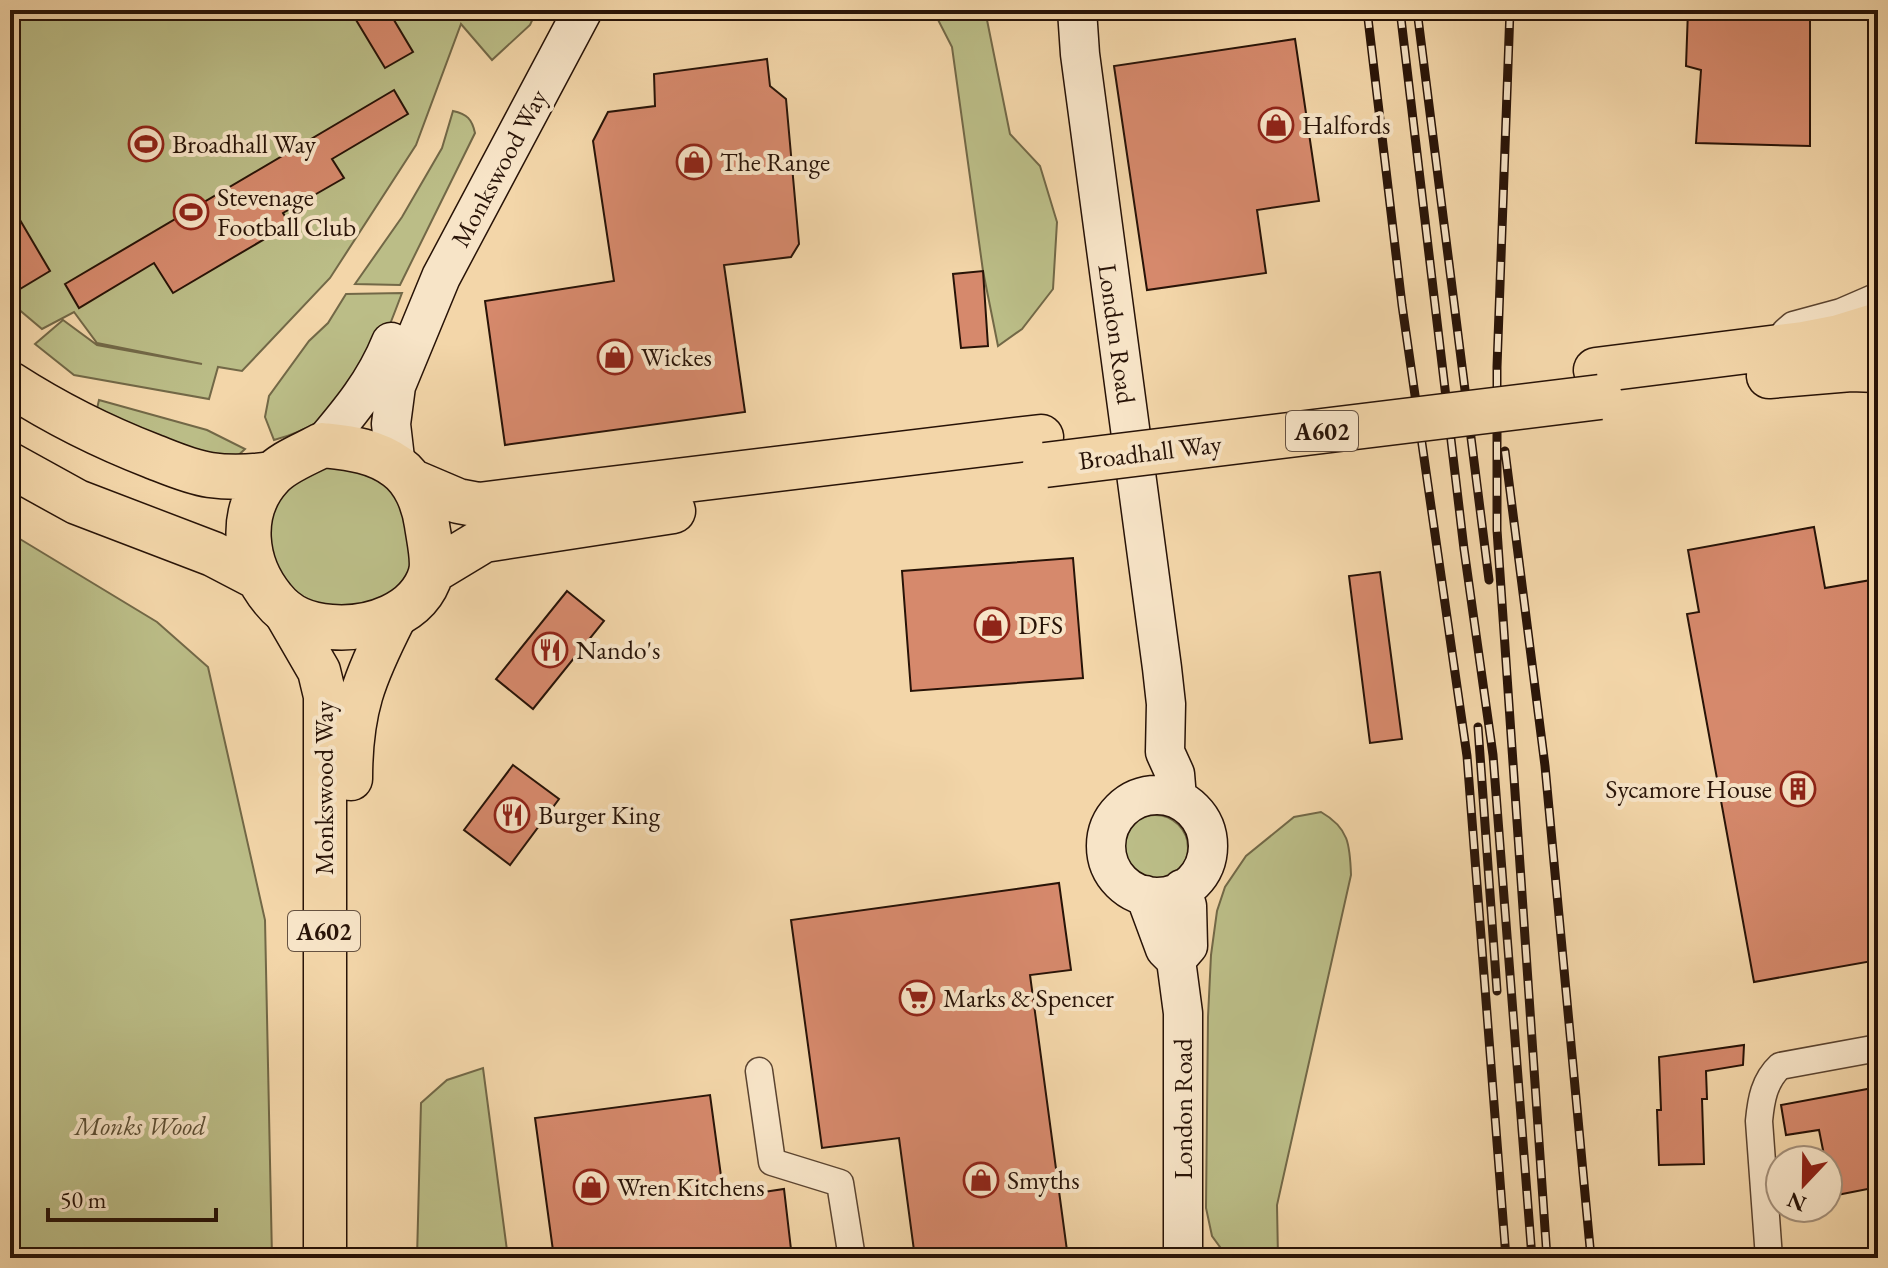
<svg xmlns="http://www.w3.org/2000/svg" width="1888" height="1268" viewBox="0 0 1888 1268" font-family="'EB Garamond',serif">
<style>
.green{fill:#bbbd87;stroke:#726847;stroke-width:2}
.building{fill:#d6896c;stroke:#281307;stroke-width:2}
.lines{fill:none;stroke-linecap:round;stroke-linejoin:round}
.street-casing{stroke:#5b4430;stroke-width:29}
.secondary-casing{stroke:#281307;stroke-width:41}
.primary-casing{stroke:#281307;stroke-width:45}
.highway-casing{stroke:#281307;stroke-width:47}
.street{stroke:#f7e4c7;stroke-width:26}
.secondary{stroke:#f7e4c7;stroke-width:38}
.primary{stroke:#f3d6a9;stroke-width:42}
.highway{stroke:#f3d6a9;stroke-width:44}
.rail-casing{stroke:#281307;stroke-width:9}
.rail{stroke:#f7e4c7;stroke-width:6;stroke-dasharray:18;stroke-linecap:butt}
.highway-bridge-casing{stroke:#281307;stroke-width:47;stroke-linecap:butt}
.highway-bridge{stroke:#f3d6a9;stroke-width:44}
.labels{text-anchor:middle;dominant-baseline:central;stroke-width:8;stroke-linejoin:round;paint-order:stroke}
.shield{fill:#f7e4c7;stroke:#665241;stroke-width:2}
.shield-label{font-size:24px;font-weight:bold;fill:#281307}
.poi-label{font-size:26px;fill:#281307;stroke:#f7e4c7;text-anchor:start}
.street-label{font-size:26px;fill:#281307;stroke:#f7e4c7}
.park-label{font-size:26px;font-style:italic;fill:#5b4e34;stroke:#f7e4c7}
</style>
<rect width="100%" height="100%" fill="#f3d6a9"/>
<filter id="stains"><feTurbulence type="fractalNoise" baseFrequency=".0025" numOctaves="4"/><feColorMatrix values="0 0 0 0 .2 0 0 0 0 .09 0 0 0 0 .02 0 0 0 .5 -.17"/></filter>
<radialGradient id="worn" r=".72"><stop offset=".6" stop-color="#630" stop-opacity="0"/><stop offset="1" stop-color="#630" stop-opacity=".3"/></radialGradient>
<path class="green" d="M10 10H537L530 25 492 60 461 24 416 145 330 278 242 371 218 367 209 399 74 375 35 344 63 320 97 345 202 364 97 343 74 312 42 329 10 302Z
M933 10H985L1010 134 1040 166 1057 222 1053 289 1022 329 998 346 983 271 952 47Z
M453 111C467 114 472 119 475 133L400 285 355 284 402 217 442 148Z
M402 293C375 365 355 418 274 440L265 417 269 396 309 341 328 323 346 294Z
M99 400 207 430 245 449 231 462 95 417Z
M327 463 388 479C397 497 411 517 415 536 422 565 392 600 366 609 353 613 319 606 304 605L265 557 275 497Z
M10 533 157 622 208 667 265 920 272 1258H10Z
M1321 812C1349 828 1350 845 1351 875L1277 1205 1278 1258H1228L1212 1236 1206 1208 1208 1017 1211 955 1217 911 1225 887 1246 856 1294 817Z
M1122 848a33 33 0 1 1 66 0a33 33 0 1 1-66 0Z
M483 1068 508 1258H417L421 1103 447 1080Z"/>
<path class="building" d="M350 10H388L413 52 385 68Z
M1688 10H1810V146L1696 143 1701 70 1686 66Z
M1295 39 1319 201 1257 210 1266 273 1147 290 1114 66Z
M767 59 770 86 786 99 799 244 791 257 724 265 745 412 505 445 485 301 614 281 593 141 608 112 655 106 654 74Z
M394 90 408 114 332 159 344 178 283 213 290 224 173 293 154 263 79 308 65 284Z
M10 203 50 271 10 295Z
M983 271 988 346 961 348 953 274Z
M1814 527 1825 588 1871 580 1878 619V960L1754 982 1687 614 1699 612 1688 550Z
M1073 558 1083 678 911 691 902 571Z
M1380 572 1402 739 1370 743 1349 576Z
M567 591 604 621 533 709 496 679Z
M513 765 559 799 510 865 464 830Z
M1059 883 1071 970 1030 975 1068 1258H915L899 1138 822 1148 791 920Z
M1744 1045 1743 1065 1706 1071 1707 1099H1702L1704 1164 1659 1165 1657 1110H1661L1659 1057Z
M1878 1087V1187L1832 1196 1828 1160H1825L1819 1130 1786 1135 1781 1105Z
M710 1095 724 1198 784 1189 792 1258H554L535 1118Z"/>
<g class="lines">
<g class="street-casing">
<path id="street" d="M1785 332 1793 325 1841 312 1878 296
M759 1071 772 1162 840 1183 852 1258
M1769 1258 1759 1121C1761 1100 1764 1081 1780 1066L1878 1048"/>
</g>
<g class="secondary-casing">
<path id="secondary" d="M1077 10 1080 54 1162 668 1166 704 1165 752 1175 774 1177 798
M322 445C350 412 375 382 391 342
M396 467 391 424 396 386 441 277 583 10
M1106 846a51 51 0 1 1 102 0a51 51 0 1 1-102 0Z
M1145 895 1165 949 1176 960 1183 1013V1258
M1176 960 1188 946 1187 906 1182 889"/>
</g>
<g class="primary-casing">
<path id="primary" d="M286 614 319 671 325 696V1258
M351 779C351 710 364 678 395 617"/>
</g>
<g class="highway-casing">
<path id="highway" d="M1596 370 1803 344 1839 337 1878 325
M1769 376 1851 369 1878 370
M10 384C55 413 103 437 152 456 170 463 190 472 210 475 231 478 251 477 271 474
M322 445C349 448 374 450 397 467 415 480 424 504 427 525 429 539 434 560 431 573 419 615 369 630 331 627 307 625 288 618 273 599 244 564 238 512 270 477 281 463 306 454 322 445Z
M10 465 77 502 213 554 259 578
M411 481 458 501 479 505 1041 437
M431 572 484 540 673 511"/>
</g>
<use href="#street" class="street"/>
<use href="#secondary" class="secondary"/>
<use href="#primary" class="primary"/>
<use href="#highway" class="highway"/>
<g class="rail-casing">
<path id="rail" d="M1367 10 1402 305 1467 756 1506 1258
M1400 10 1464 549 1493 755 1532 1258
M1417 10 1489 580
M1510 10 1497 367V530L1547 1258
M1505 451 1545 766 1591 1258
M1478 727 1497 991"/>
</g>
<use href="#rail" class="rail"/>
<g class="highway-bridge-casing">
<path id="highway-bridge" d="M1045 465 1600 397"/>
</g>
<use href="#highway-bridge" class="highway-bridge"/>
</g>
<defs>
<g id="shop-ring" transform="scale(1.8)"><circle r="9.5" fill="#f7e4c7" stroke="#8f2418" stroke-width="1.5"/><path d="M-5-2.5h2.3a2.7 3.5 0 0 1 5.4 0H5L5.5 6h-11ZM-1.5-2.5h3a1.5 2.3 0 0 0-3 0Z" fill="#8f2418"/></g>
<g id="stadium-ring" transform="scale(1.8)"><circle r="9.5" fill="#f7e4c7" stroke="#8f2418" stroke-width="1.5"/><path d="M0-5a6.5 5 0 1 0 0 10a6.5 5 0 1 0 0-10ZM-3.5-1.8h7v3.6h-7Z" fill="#8f2418"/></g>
<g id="restaurant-ring" transform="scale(1.8)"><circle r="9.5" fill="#f7e4c7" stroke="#8f2418" stroke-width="1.5"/><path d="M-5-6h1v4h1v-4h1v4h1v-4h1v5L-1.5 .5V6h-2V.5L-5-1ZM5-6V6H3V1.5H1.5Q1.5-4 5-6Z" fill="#8f2418"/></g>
<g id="building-ring" transform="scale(1.8)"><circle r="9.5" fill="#f7e4c7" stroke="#8f2418" stroke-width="1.5"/><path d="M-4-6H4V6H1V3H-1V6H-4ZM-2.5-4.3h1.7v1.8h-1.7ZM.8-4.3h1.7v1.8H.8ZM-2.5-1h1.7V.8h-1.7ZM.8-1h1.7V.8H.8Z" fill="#8f2418"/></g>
<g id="supermarket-ring" transform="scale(1.8)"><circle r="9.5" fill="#f7e4c7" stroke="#8f2418" stroke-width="1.5"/><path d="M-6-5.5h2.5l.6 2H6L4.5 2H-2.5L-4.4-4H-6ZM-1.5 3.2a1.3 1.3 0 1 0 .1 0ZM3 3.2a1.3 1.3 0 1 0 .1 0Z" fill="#8f2418"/></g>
</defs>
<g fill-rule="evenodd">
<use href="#shop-ring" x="1276" y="125"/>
<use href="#stadium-ring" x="146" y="144"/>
<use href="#shop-ring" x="694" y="162"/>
<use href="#stadium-ring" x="191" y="212"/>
<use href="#shop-ring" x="615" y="357"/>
<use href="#shop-ring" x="992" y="625"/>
<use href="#restaurant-ring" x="550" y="650"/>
<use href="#building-ring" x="1798" y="789"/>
<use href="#restaurant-ring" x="512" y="815"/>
<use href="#supermarket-ring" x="917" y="998"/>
<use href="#shop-ring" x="981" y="1180"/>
<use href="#shop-ring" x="591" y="1187"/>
</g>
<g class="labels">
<g class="shield">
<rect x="1286" y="411" width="72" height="40" rx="6"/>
<rect x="288" y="911" width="72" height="40" rx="6"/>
</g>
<g class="shield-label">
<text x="1322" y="431">A602</text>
<text x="324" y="931">A602</text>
</g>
<g class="poi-label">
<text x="1302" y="125">Halfords</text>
<text x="172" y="144">Broadhall Way</text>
<text x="720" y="162">The Range</text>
<text x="217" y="197">Stevenage<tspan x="217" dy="30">Football Club</tspan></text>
<text x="641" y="357">Wickes</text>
<text x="1018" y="625">DFS</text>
<text x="576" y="650">Nando's</text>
<text x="1772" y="789" text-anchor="end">Sycamore House</text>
<text x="538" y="815">Burger King</text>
<text x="943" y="998">Marks &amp; Spencer</text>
<text x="1007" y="1180">Smyths</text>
<text x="617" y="1187">Wren Kitchens</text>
</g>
<g class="street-label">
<text transform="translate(499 168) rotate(-62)">Monkswood Way</text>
<text transform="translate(1117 334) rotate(82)">London Road</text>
<text transform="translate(1150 452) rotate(-7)">Broadhall Way</text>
<text transform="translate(324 788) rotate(-90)">Monkswood Way</text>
<text transform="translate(1183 1109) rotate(-90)">London Road</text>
</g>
<g class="park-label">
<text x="140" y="1126">Monks Wood</text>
</g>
</g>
<rect width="1888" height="1268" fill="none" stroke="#f3d6a9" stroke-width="40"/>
<rect x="12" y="12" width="1864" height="1244" fill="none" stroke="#281307" stroke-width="4"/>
<rect x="20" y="20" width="1848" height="1228" fill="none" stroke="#281307" stroke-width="2"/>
<g transform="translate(1804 1184) rotate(202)"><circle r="38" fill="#f7e4c7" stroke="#a4907a" stroke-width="2"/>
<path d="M0-6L14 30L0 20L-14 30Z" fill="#8f2418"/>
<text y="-12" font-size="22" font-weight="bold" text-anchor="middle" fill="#281307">N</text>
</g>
<path d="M48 1208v12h168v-12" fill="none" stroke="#281307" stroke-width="4"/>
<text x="60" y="1208" font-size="24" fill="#281307" stroke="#f7e4c7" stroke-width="6" paint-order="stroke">50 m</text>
<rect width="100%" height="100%" filter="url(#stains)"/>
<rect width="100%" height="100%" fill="url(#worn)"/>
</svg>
